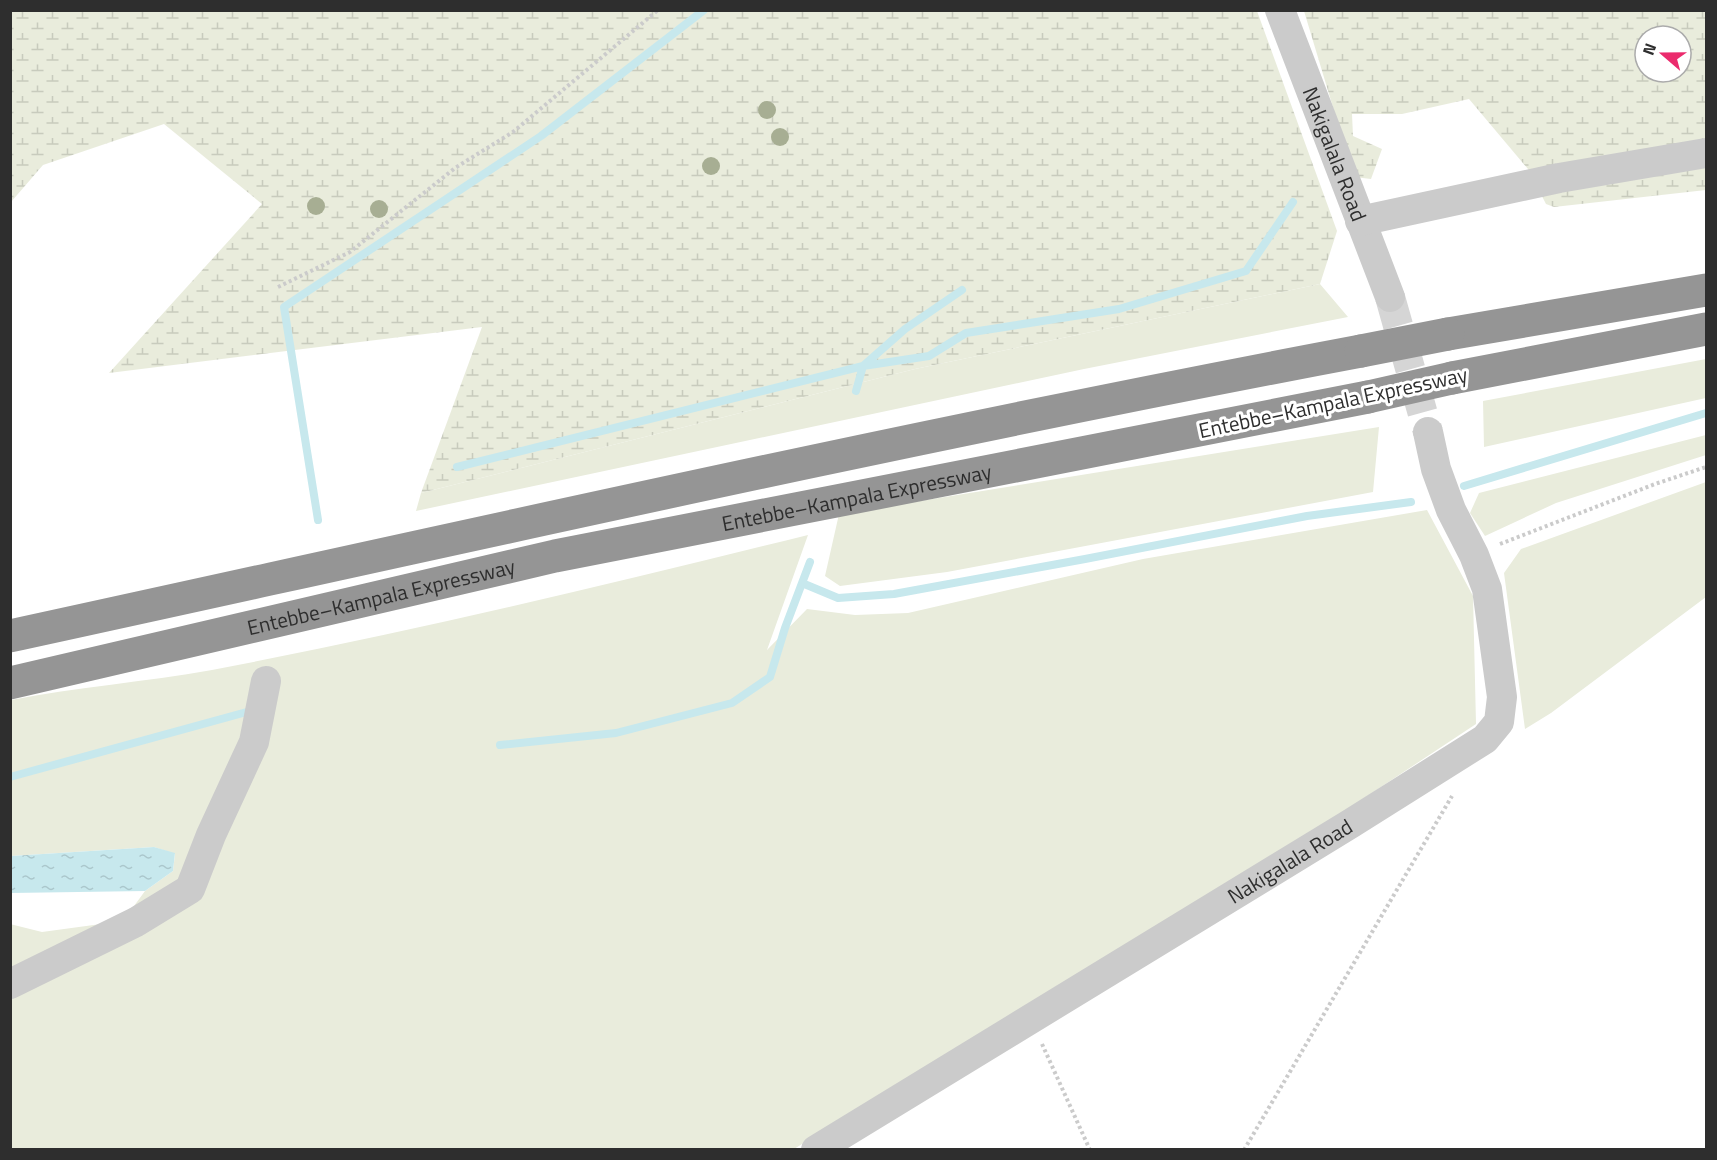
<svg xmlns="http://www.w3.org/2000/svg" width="1717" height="1160" viewBox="0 0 1717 1160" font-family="'Titillium Web',sans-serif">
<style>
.grass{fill:#e9ecdc}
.wetland{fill:url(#wetland-marsh);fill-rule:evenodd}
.water{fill:url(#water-ripples)}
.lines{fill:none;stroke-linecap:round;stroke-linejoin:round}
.stream{stroke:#c7e8ed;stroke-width:8}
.street-tunnel{stroke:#d5d5d5;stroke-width:30;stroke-dasharray:30 15;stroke-linecap:butt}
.path{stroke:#cbcbcb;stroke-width:4;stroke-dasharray:3 3;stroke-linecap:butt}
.street{stroke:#cbcbcb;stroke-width:30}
.highway{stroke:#959595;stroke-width:33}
.highway-bridge{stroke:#959595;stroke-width:33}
.tree{fill:#a7ae93}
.labels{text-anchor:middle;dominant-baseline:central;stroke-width:6;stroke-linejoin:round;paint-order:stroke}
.street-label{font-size:21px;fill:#2e2e2e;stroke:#fff}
</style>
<defs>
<pattern id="wetland-marsh" width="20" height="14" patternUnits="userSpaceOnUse" patternTransform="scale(1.5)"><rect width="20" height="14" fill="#e9ecdc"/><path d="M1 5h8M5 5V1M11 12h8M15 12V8" fill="none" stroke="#c8cbbd"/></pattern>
<pattern id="water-ripples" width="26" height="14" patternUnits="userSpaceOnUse" patternTransform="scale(1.5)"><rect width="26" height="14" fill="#c7e8ed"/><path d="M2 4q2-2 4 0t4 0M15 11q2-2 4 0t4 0" fill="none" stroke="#abc7cc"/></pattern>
</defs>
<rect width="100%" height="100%" fill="#fff"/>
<path class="grass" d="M1320 284 1348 317 1084 369 416 511 421 493 915 369Z
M1706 359V398L1484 447 1483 401Z
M1379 427 1373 492 947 572 840 586 825 576 839 514Z
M1706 435V455L1556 503 1485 536 1470 513 1479 493Z
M1706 482V597L1551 713 1525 729 1504 573 1521 549Z
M1427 510 1473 596 1476 724 1221 893 865 1105 794 1149H11L10 924 42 932 123 921 145 891 173 871 175 854 154 847 11 856V700C77 687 145 682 212 670 412 632 610 584 808 535L767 650 807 609 855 615 908 613 1143 559Z"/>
<path class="wetland" d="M1257 11 1337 231 1320 284 915 369 421 493 482 327 109 373 262 204 164 124 43 165 11 202V11Z
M1304 11H1706V190L1554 207 1546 204 1528 169 1469 99 1402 114H1352L1353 136 1382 149 1371 179 1354 177ZM1645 36H1681V72H1645Z"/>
<path class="water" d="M154 847 175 853 173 871 145 891 11 893V856Z"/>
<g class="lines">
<path class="stream" d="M856 391 863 366 905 329 962 290
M457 467 863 366 929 356 966 333 1119 309 1246 271 1293 202
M1464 486 1706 413
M318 520 284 307 541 136 704 10
M802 583 838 598 894 594 1085 559 1307 516 1411 502
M500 745 616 733 732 703 770 677 785 628 810 562
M10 777 254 710"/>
<path class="street-tunnel" d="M1390 297 1428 432"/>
<path class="path" d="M278 287 350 252 455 168 513 132 658 10
M1500 544 1655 484 1706 467
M1042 1044 1090 1150
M1244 1150 1452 796"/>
<g class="street">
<path id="s1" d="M1280 10 1390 297"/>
<path d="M1360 221 1559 178 1706 153"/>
<path d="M10 984 136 922 190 889 211 835 254 742 266 681"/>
<path id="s2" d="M816 1150 1350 824 1485 739 1499 722 1502 697 1487 589 1474 555 1451 510 1436 469 1428 432"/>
</g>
<g class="highway">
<path d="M1448 334 1706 290"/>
<path d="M1452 378 1706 329"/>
<path d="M10 636C460 538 909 436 1361 351"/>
<path id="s3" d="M10 683 555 556 1368 397"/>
</g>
<path class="highway-bridge" d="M1361 351 1448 334
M1368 397 1452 378"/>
</g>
<g class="tree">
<circle cx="767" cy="110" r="9"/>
<circle cx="780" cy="137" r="9"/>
<circle cx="711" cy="166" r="9"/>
<circle cx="316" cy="206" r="9"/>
<circle cx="379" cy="209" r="9"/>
</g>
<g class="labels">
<g class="street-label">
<text stroke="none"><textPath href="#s1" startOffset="154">Nakigalala Road</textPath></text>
<text transform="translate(1333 402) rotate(-12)">Entebbe–Kampala Expressway</text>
<text stroke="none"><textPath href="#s3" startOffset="867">Entebbe–Kampala Expressway</textPath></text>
<text stroke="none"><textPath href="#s3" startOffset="381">Entebbe–Kampala Expressway</textPath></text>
<text stroke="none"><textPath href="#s2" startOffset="555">Nakigalala Road</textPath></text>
</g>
</g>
<rect width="1717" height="1160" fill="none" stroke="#2e2e2e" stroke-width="24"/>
<g transform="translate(1663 54) rotate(290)"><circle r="28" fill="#ffffff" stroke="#ababab" stroke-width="1.5"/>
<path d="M0-4.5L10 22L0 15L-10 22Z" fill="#eb2b6d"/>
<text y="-9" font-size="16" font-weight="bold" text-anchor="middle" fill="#2e2e2e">N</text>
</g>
</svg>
